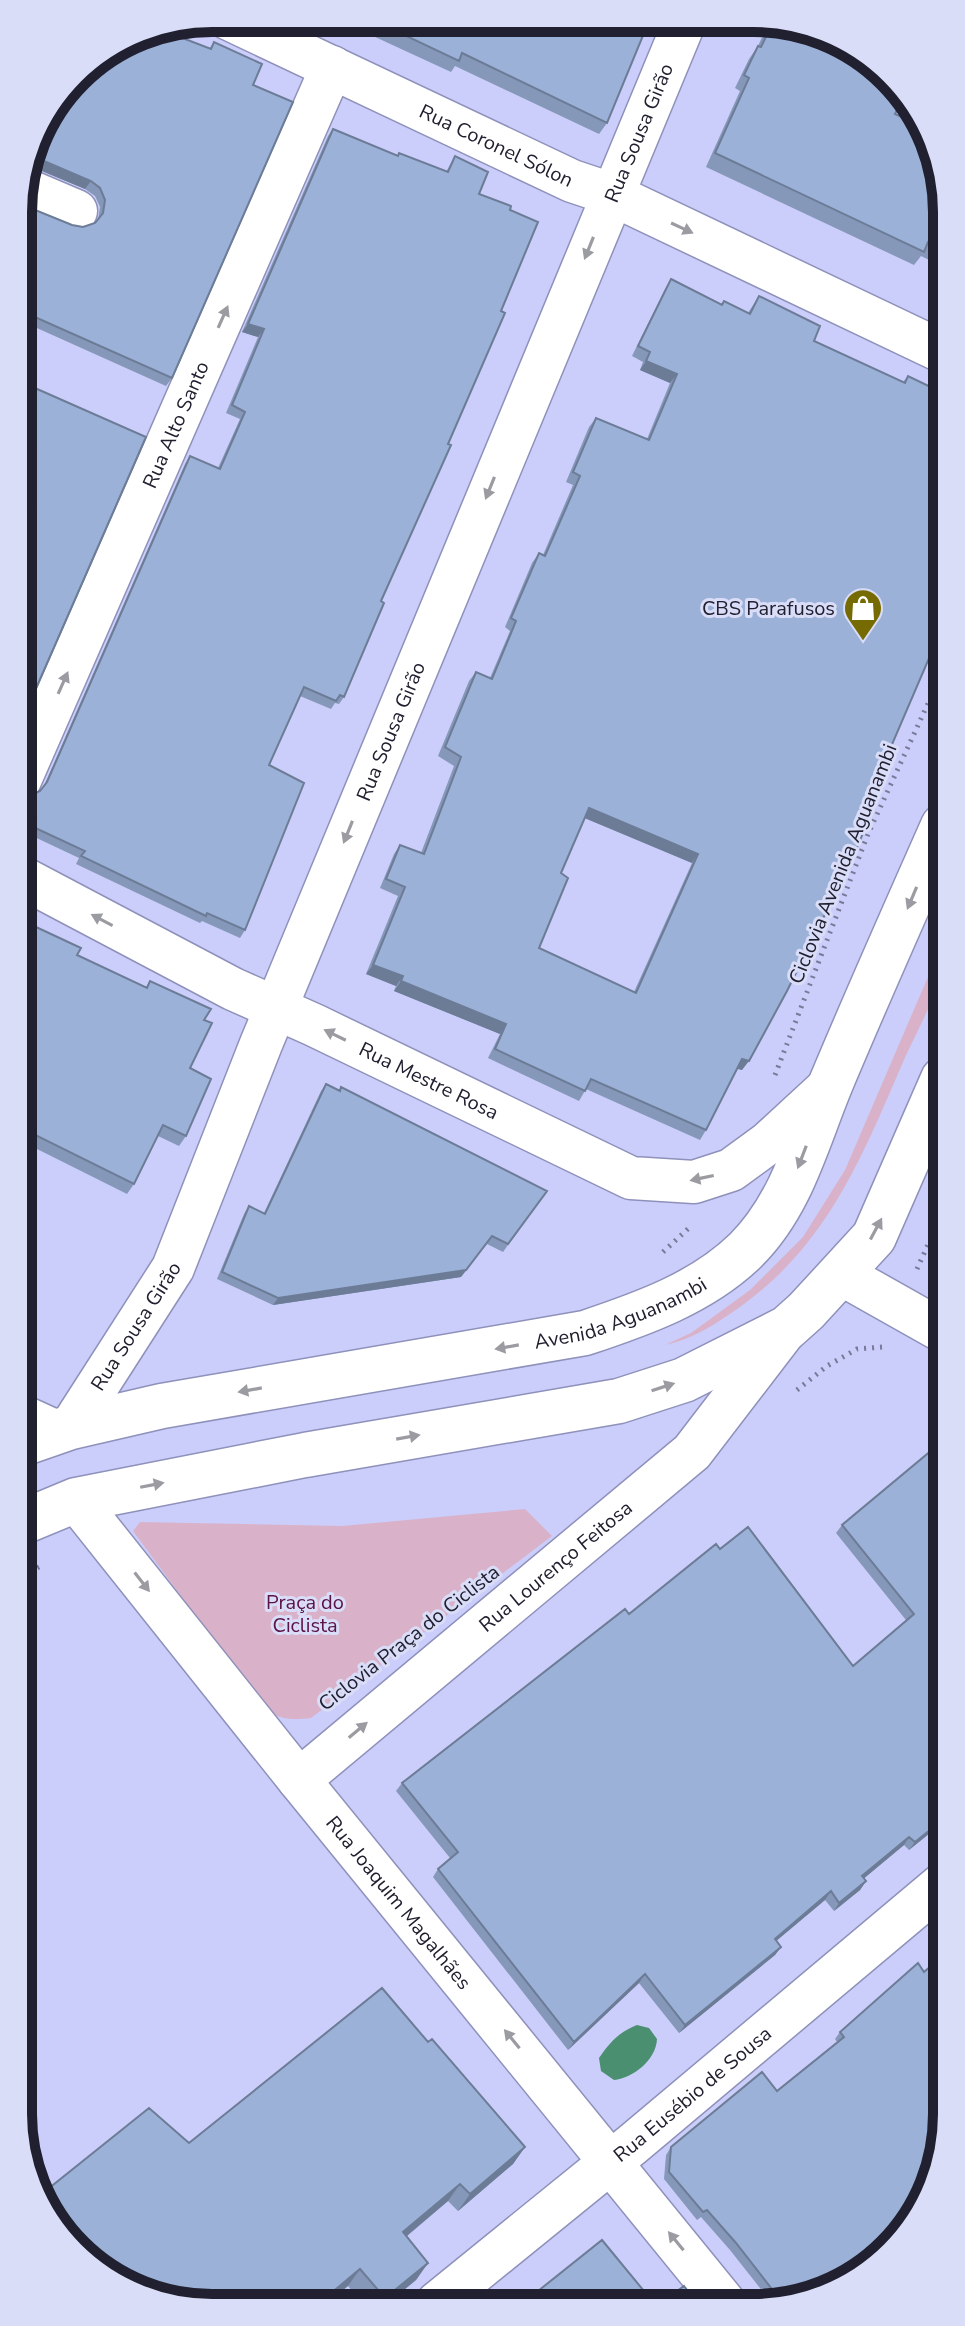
<svg xmlns="http://www.w3.org/2000/svg" width="965" height="2326" viewBox="0 0 965 2326" font-family="'Nunito Sans',sans-serif">
<style>
.green{fill:#d9b2ca}
.water{fill:#4a8f6f}
.lines{fill:none;stroke-linecap:round;stroke-linejoin:round}
.minor-casing{stroke:#8e91ba;stroke-width:45}
.major-casing{stroke:#8e91ba;stroke-width:47}
.path{stroke:#797a99;stroke-width:5;stroke-dasharray:2 6;stroke-linecap:butt}
.minor{stroke:#fff;stroke-width:42}
.major{stroke:#fff;stroke-width:44}
.wall{fill:#8598ba;fill-rule:evenodd}
.shaded-wall{fill:#6c7c97}
.building{fill:#9bb1d8;stroke:#6c7c97;stroke-width:2;fill-rule:evenodd}
.oneway{fill:#9b9ba2}
.labels{text-anchor:middle;dominant-baseline:central;stroke-width:6;stroke-linejoin:round;paint-order:stroke}
.street-label{font-size:20px;fill:#202030;stroke:#daddf7}
.poi-label{font-size:20px;fill:#202030;stroke:#daddf7;text-anchor:end}
.park-label{font-size:20px;fill:#591345;stroke:#daddf7}
.rim{fill:none;stroke:#202030;stroke-width:10}
</style>
<rect width="100%" height="100%" fill="#cbcefa"/>
<path class="green" d="M943 942C943 952 945 964 942 973 933 1003 916 1033 903 1062 862 1157 828 1244 740 1307 717 1323 694 1339 665 1345L691 1333 750 1290 803 1237 845 1170Z
M525 1509 552 1536 311 1718C292 1720 281 1720 265 1710L133 1531 140 1522 342 1526Z"/>
<path class="water" d="M637 2025 649 2028 657 2039C656 2060 633 2078 614 2080L601 2071 599 2058C610 2042 619 2032 637 2025Z"/>
<g class="lines">
<g class="minor-casing">
<g id="minor">
<path id="s1" d="M227 18 572 181 611 194 941 351"/>
<path d="M22 188 76 211"/>
<path id="s2" d="M20 780 332 67"/>
<path id="s3" d="M21 877 233 989 314 1025 631 1178 694 1182 731 1170 768 1143 831 1085"/>
<path d="M841 1274 944 1332"/>
<path d="M22 1416 57 1432"/>
<path id="s4" d="M71 1427 173 1268 261 1044 685 21"/>
<path id="s5" d="M76 1500 299 1780 724 2302"/>
<path id="s6" d="M299 1780 692 1452 787 1328"/>
<path id="s7" d="M437 2303 633 2144 946 1881"/>
</g>
</g>
<g class="major-casing">
<g id="major">
<path id="s8" d="M22 1444 71 1427 162 1406 585 1333C642 1314 702 1293 746 1250 792 1204 807 1141 831 1083 867 997 905 912 943 826"/>
<path d="M23 1522 76 1500 305 1455 619 1401 684 1380 787 1328 806 1311 874 1237 943 1079"/>
</g>
</g>
<path class="path" d="M775 1075 868 834 942 673
M663 1252 691 1226
M917 1269 944 1209
M797 1390 827 1366 857 1349 882 1347
M23 1575 43 1565"/>
<use href="#minor" class="minor"/>
<use href="#major" class="major"/>
</g>
<path class="wall" d="M345 19 649 21 607 123 599 134 455 66 451 72 373 36 374 32Z
M769 22H790L895 114 940 162 941 266 921 256 914 265 706 167 740 91 735 88 749 59 758 46Z
M214 42 253 85 172 378 166 386 19 320 18 203 72 225 83 227 95 223 98 220 100 207 95 196 85 189 31 166 210 48Z
M333 129 397 156 399 153 446 172 455 156 479 194 510 210 501 311 448 444 381 601 344 697 339 704 335 703 331 709 300 696 269 765 245 930 240 938 202 921 200 923 76 864 79 858 26 833 31 825 20 820V795L29 796 40 791 43 788 185 464 190 456 218 468 240 419 226 413 258 337 242 332 328 136Z
M671 279 722 305 748 313 759 296 814 341 903 382 908 376 940 391 941 390 942 628 858 821 742 1070 737 1069 706 1130 700 1140 586 1089 579 1101 488 1058 500 1034 394 991 396 986 366 974 398 896 380 888 394 854 400 845 421 853 454 766 438 756 469 681 476 672 490 678 510 631 505 627 532 563 539 553 543 555 573 485 566 482 589 427 596 418 647 439 670 383 640 370 643 362 632 356 665 289ZM585 818 692 863 634 992 539 948 561 873Z
M21 920 77 955 146 987 150 981 204 1020 190 1068 186 1136 179 1146 158 1136 134 1184 127 1194 21 1141Z
M326 1084 339 1090 341 1087 547 1191 503 1252 487 1244 461 1277 273 1305 217 1279 244 1214 249 1206 264 1213 321 1091Z
M944 1440 946 1820 909 1850 904 1845 863 1879 866 1881 860 1890 834 1911 825 1900 776 1941 781 1947 775 1955 679 2033 639 1983 568 2050 433 1877 438 1869 450 1858 396 1791 402 1783 629 1614 720 1549 853 1666 906 1620 836 1533 842 1525Z
M918 1963 803 2302H771L730 2250 701 2217 697 2220 664 2179 666 2155 671 2147 777 2091 837 2042 835 2039 840 2032Z
M428 2042 525 2147 513 2164 458 2211 448 2201 406 2237 428 2263 416 2280 388 2303 363 2304 348 2286 189 2143Z"/>
<path class="shaded-wall" d="M30 157 37 158 91 181 85 189 27 165Z
M248 324 264 329 258 337 242 332Z
M646 361 677 374 670 383 640 370Z
M589 808 698 854 692 863 582 817Z
M373 965 403 976 396 986 366 974Z
M401 981 506 1024 500 1034 394 991Z
M742 1059 749 1061 742 1070 736 1068Z
M492 1236 461 1277 273 1305 278 1298Z
M946 1817V1820L909 1850 915 1842Z
M909 1837 904 1845 856 1885 862 1876Z
M866 1881 860 1890 834 1911 839 1903Z
M831 1891 825 1900 769 1947 775 1939Z
M781 1947 775 1955 679 2033 685 2025Z
M645 1974 639 1983 568 2050 574 2042Z
M525 2147 513 2164 458 2211 470 2194Z
M460 2184 448 2201 391 2249 403 2232Z
M428 2263 416 2280 388 2303H381L385 2298Z
M360 2269 348 2286 327 2304H318Z"/>
<path class="building" d="M379 19 649 21 607 123 462 53 459 61 381 24 382 21Z
M773 22H790L881 66 902 99 895 114 917 124 940 162 941 248 928 242 924 252 715 153 749 78 744 75 758 46 761 47Z
M159 29 211 49 214 42 262 64 253 85 293 102 172 378 19 310 18 203 72 225 83 227 95 223 103 213 105 200 100 188 91 181 37 158 30 157 38 127 84 66 138 33Z
M333 129 398 156 399 153 448 172 455 156 488 172 479 194 511 206 510 210 538 222 501 311 505 313 448 444 451 445 381 601 384 603 344 697 340 695 336 701 304 687 269 765 304 783 245 930 207 913 206 916 81 856 85 851 31 826 36 818 20 810V795L29 796 40 791 47 782 190 456 220 469 245 412 232 405 264 329 248 324Z
M671 279 722 305 724 301 750 314 759 296 820 326 814 341 905 383 908 376 941 392 942 628 872 791 874 792 858 821 866 826 851 862 787 991 749 1061 742 1059 706 1130 591 1079 585 1091 495 1049 506 1024 401 981 403 976 373 965 405 887 386 879 400 845 424 854 461 757 445 747 476 672 492 679 516 621 511 618 539 553 545 556 580 476 573 472 596 418 649 440 677 374 646 361 650 352 638 346ZM589 808 698 854 636 993 539 948 568 878 561 873Z
M19 381 146 437 20 725Z
M21 920 81 948 77 955 147 988 150 981 211 1009 204 1020 212 1023 190 1068 211 1079 186 1136 163 1125 134 1184 21 1128Z
M326 1084 340 1091 341 1087 547 1191 508 1244 492 1236 466 1270 278 1298 222 1272 249 1206 265 1214Z
M944 1440 946 1817 915 1842 909 1837 862 1876 866 1881 839 1903 831 1891 775 1939 781 1947 685 2025 645 1974 574 2042 438 1869 458 1852 402 1783 625 1609 629 1614 716 1544 720 1549 748 1527 853 1666 914 1614 842 1525Z
M946 1953 947 2126 932 2188 899 2242 803 2302H782L736 2243 707 2210 703 2212 669 2172 671 2147 762 2072 777 2091 844 2037 840 2032 918 1963 924 1972Z
M382 1988 428 2042 432 2039 525 2147 470 2194 460 2184 403 2232 428 2263 385 2298 360 2269 318 2304H175L84 2260 43 2193 149 2108 189 2143Z
M602 2240 653 2302 523 2303Z
M684 2286 696 2302H662Z"/>
<defs><path id="oneway-solid" d="M-6-.8H1V-3.2L6.5 0L1 3.2V.8H-6Z" transform="scale(2)"/></defs>
<g class="oneway">
<use href="#oneway-solid" transform="translate(682 228) rotate(25)"/>
<use href="#oneway-solid" transform="translate(589 248) rotate(112)"/>
<use href="#oneway-solid" transform="translate(223 317) rotate(-66)"/>
<use href="#oneway-solid" transform="translate(490 488) rotate(112)"/>
<use href="#oneway-solid" transform="translate(63 683) rotate(-66)"/>
<use href="#oneway-solid" transform="translate(348 832) rotate(112)"/>
<use href="#oneway-solid" transform="translate(912 898) rotate(113)"/>
<use href="#oneway-solid" transform="translate(102 920) rotate(-152)"/>
<use href="#oneway-solid" transform="translate(335 1035) rotate(-154)"/>
<use href="#oneway-solid" transform="translate(802 1157) rotate(111)"/>
<use href="#oneway-solid" transform="translate(702 1178) rotate(168)"/>
<use href="#oneway-solid" transform="translate(876 1229) rotate(-62)"/>
<use href="#oneway-solid" transform="translate(507 1347) rotate(170)"/>
<use href="#oneway-solid" transform="translate(663 1387) rotate(-18)"/>
<use href="#oneway-solid" transform="translate(250 1390) rotate(170)"/>
<use href="#oneway-solid" transform="translate(408 1437) rotate(-10)"/>
<use href="#oneway-solid" transform="translate(152 1485) rotate(-11)"/>
<use href="#oneway-solid" transform="translate(142 1582) rotate(52)"/>
<use href="#oneway-solid" transform="translate(358 1730) rotate(-40)"/>
<use href="#oneway-solid" transform="translate(512 2039) rotate(-129)"/>
<use href="#oneway-solid" transform="translate(676 2241) rotate(-129)"/>
</g>
<defs>
<g id="shop-pin" transform="scale(2)"><path d="M0 17L-7.5 6A9.5 9.5 0 1 1 7.5 6Z" fill="#766a03" stroke="#daddf7"/><path d="M-5-2.5h2.3a2.7 3.5 0 0 1 5.4 0H5L5.5 6h-11ZM-1.5-2.5h3a1.5 2.3 0 0 0-3 0Z" fill="#fff"/></g>
</defs>
<g fill-rule="evenodd">
<use href="#shop-pin" x="863" y="608"/>
</g>
<g class="labels">
<g class="street-label">
<text stroke="none"><textPath href="#s4" startOffset="1416">Rua Sousa Girão</textPath></text>
<text stroke="none"><textPath href="#s1" startOffset="298">Rua Coronel Sólon</textPath></text>
<text stroke="none"><textPath href="#s2" startOffset="388">Rua Alto Santo</textPath></text>
<text stroke="none"><textPath href="#s4" startOffset="768">Rua Sousa Girão</textPath></text>
<text transform="translate(843 864) rotate(-68)">Ciclovia Avenida Aguanambi</text>
<text stroke="none"><textPath href="#s3" startOffset="456">Rua Mestre Rosa</textPath></text>
<text stroke="none"><textPath href="#s8" startOffset="614">Avenida Aguanambi</textPath></text>
<text stroke="none"><textPath href="#s4" startOffset="120">Rua Sousa Girão</textPath></text>
<text stroke="none"><textPath href="#s6" startOffset="334">Rua Lourenço Feitosa</textPath></text>
<text transform="translate(409 1638) rotate(-38)">Ciclovia Praça do Ciclista</text>
<text stroke="none"><textPath href="#s5" startOffset="516">Rua Joaquim Magalhães</textPath></text>
<text stroke="none"><textPath href="#s7" startOffset="330">Rua Eusébio de Sousa</textPath></text>
</g>
<g class="poi-label">
<text x="835" y="608">CBS Parafusos</text>
</g>
<g class="park-label">
<text x="305" y="1602">Praça do<tspan x="305" dy="23">Ciclista</tspan></text>
</g>
</g>
<path d="M0 0H965V2326H0ZM212 32H753A180 180 0 0 1 933 212V2114A180 180 0 0 1 753 2294H212A180 180 0 0 1 32 2114V212A180 180 0 0 1 212 32Z" fill="#daddf7" fill-rule="evenodd"/>
<path class="rim" d="M212 32H753A180 180 0 0 1 933 212V2114A180 180 0 0 1 753 2294H212A180 180 0 0 1 32 2114V212A180 180 0 0 1 212 32Z"/>
</svg>
